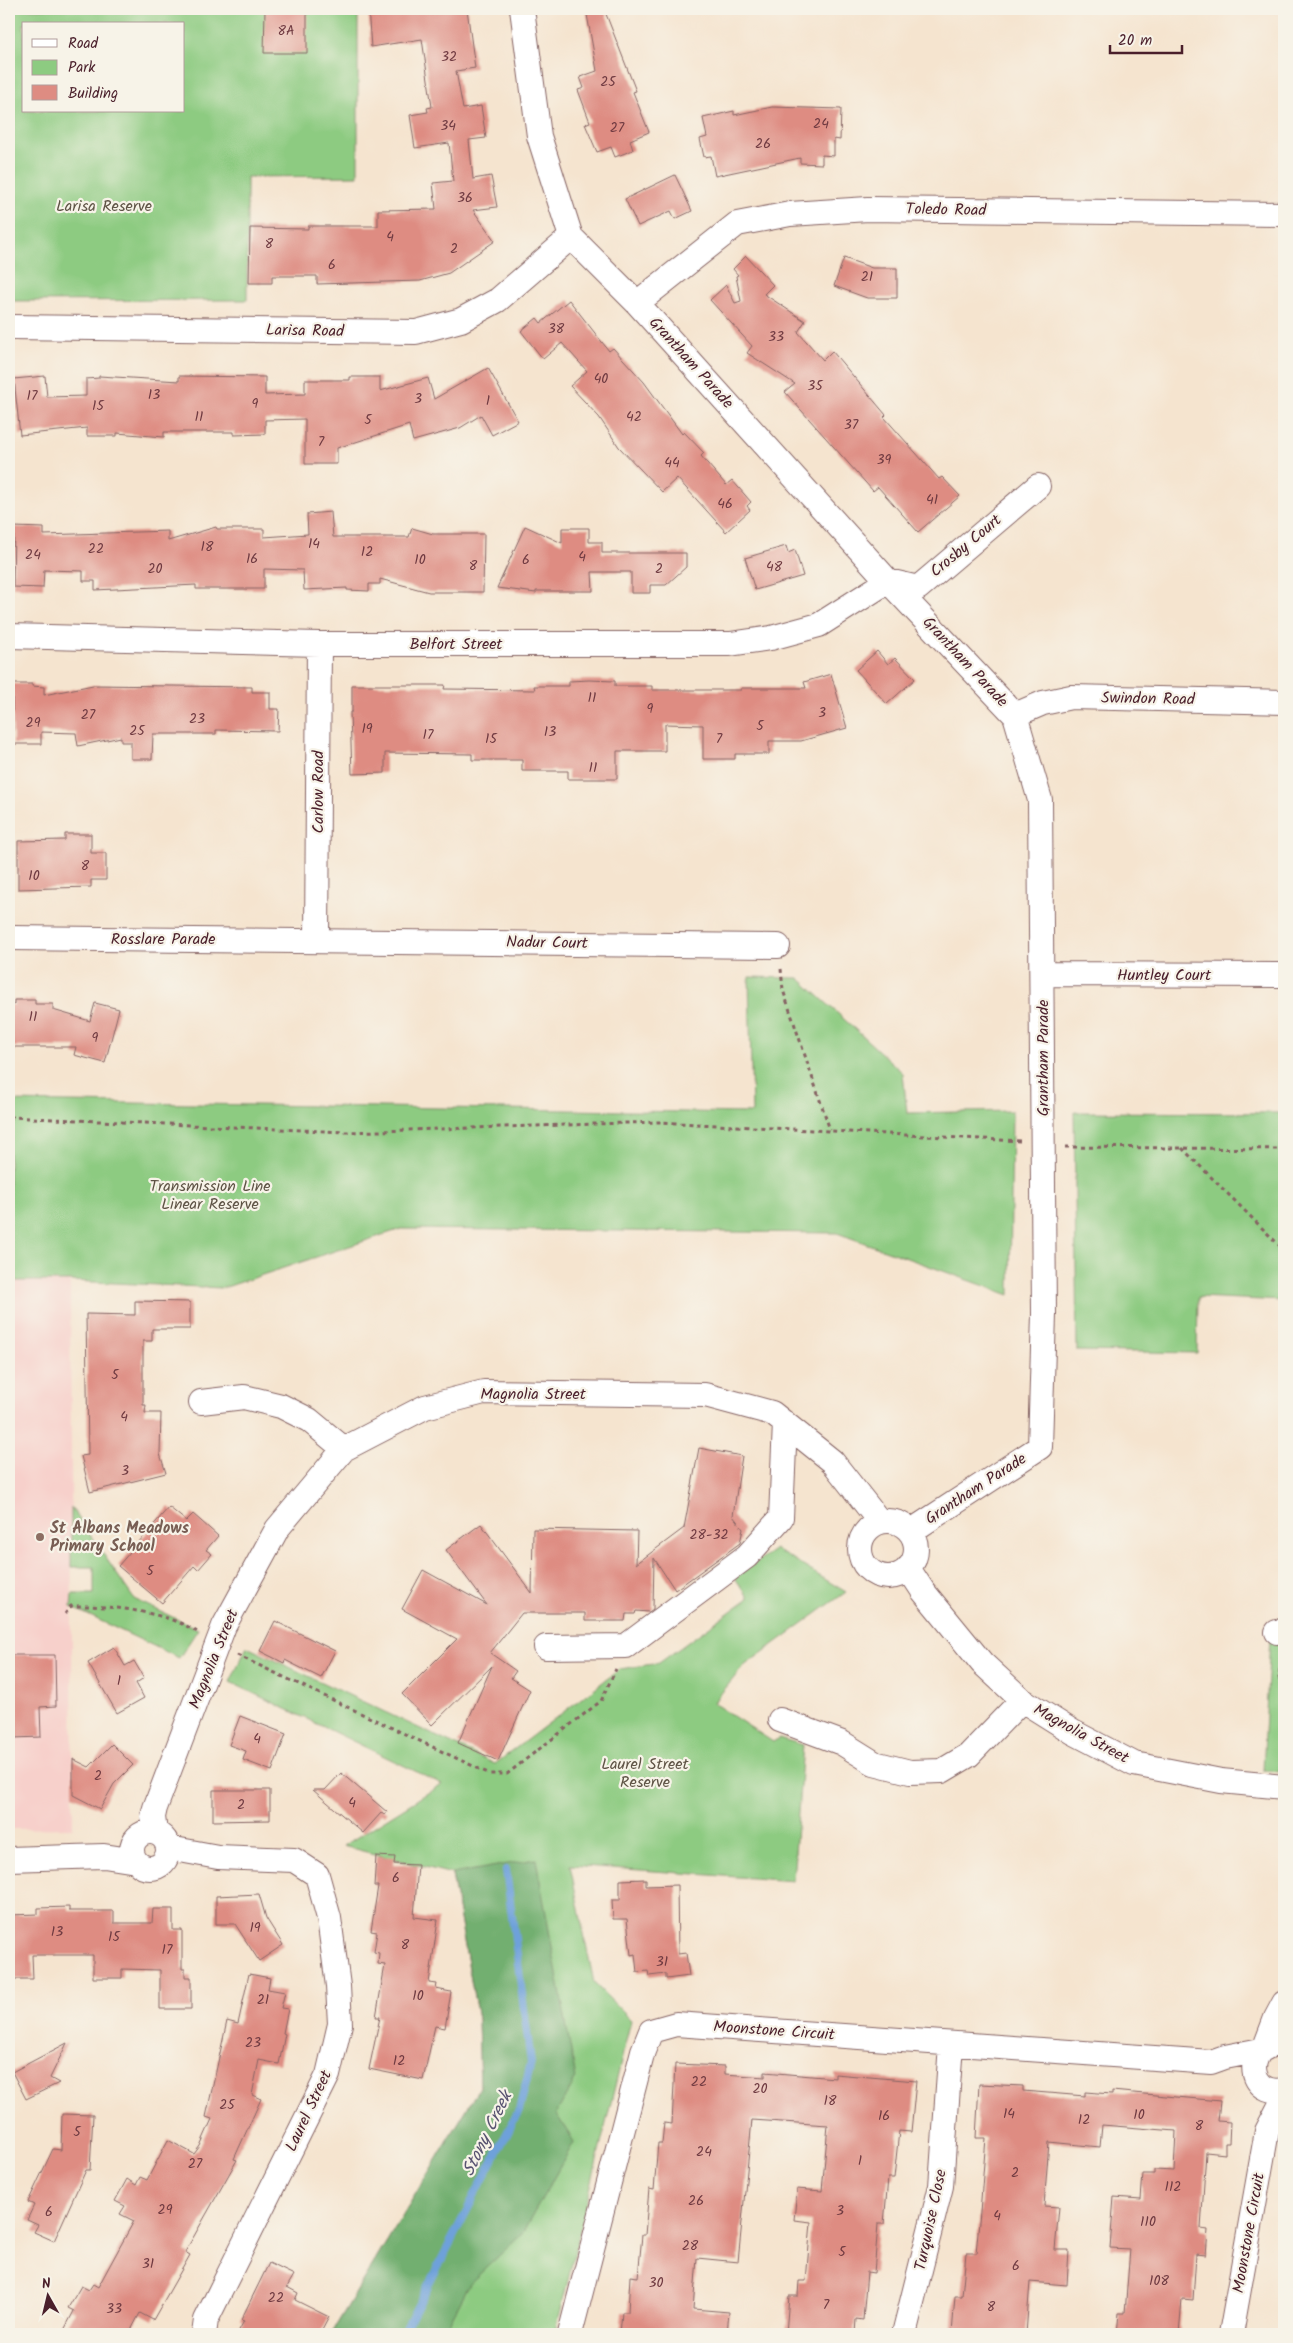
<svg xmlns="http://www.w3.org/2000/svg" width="1293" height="2343" viewBox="0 0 1293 2343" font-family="Kalam,sans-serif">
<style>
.built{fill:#f7d0cb}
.green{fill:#8dcb81;stroke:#6c7556;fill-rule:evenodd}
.forest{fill:#72af6f;stroke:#5e674d}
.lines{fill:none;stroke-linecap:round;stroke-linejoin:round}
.stream{stroke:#6ea1da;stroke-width:8}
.building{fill:#de8c82}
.minor-casing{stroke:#866464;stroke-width:26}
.path{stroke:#866464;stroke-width:3;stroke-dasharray:4 4;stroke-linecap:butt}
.minor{stroke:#fff;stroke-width:24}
.education-dot{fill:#8d6e63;stroke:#f7f3e8;stroke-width:2}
.labels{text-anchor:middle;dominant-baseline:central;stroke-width:4.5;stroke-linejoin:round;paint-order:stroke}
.number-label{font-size:14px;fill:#6f3a41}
.park-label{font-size:16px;fill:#5e5345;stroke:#f7f3e8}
.street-label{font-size:16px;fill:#4a1f2b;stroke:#f7f3e8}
.education-label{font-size:16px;font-weight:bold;fill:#785e54;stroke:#f7f3e8;text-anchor:start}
.water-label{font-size:18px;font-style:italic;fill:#585371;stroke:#f7f3e8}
</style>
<rect width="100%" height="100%" fill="#f7f3e8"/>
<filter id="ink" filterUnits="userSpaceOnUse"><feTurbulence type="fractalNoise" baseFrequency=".02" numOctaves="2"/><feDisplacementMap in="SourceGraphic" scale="10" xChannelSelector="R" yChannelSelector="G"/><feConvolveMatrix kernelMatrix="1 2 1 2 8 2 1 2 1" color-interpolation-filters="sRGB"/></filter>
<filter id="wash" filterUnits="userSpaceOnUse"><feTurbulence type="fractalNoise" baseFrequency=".0096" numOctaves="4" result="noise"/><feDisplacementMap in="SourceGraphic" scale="20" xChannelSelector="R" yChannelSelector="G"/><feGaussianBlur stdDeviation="1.12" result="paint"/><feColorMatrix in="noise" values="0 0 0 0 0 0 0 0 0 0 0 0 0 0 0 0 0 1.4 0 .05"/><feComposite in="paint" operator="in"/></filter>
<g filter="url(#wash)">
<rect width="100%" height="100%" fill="#f5e4cf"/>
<path class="built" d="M9 1281H70L73 1828 9 1829Z"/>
<path class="green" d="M9 9H358V176L247 177V300L9 301ZM24 24H184V111H24Z
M749 977 799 978 903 1073 907 1113 1012 1111 1010 1295 837 1233 401 1229 223 1288 70 1281H9V1101L752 1113Z
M1074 1112 1284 1113V1301L1198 1297 1197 1353 1077 1351Z
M71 1507 134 1599 198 1629 179 1658 71 1607 72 1594H94V1567H71Z
M775 1549 846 1592 744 1666 713 1703 773 1742 779 1738 803 1745 793 1881 570 1865 594 1983 631 2020 555 2334H331L480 2087 478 2019 452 1874 343 1846 442 1784 230 1682 247 1647 495 1764 620 1669 659 1663 749 1598 735 1578Z
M1270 1636 1284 1639V1772L1263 1771Z"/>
<path class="forest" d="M536 1859 576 2078 556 2114 574 2142 522 2234 470 2283 443 2334H331L480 2087 478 2019 452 1874Z"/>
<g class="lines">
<path class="stream" d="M403 2334 519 2110 531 2063 506 1870"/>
</g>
<g id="blocks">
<path class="building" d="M265 9H307V53H264Z
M368 9H467L475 68 456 71 463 109 481 106 486 138 469 140 473 179 491 176 497 207 473 210 495 241 449 273 420 281 317 284V276H272V283H249L250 228 308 229V226H378V210L436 209 433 183 453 181 449 143 415 148 410 115 428 112 427 108 432 107 422 39 371 47Z
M586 9H604L636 91 633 92 649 132 630 140 633 150 615 157 611 147 597 152 585 124 590 122 578 90 584 88 580 77 597 71Z
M772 107 841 109 840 140 834 139V156L822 155V164L800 163V158L715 176 711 156 704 157 700 139 707 137 703 118 734 111V115Z
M675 175 692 211 675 219 671 211 638 226 625 199Z
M746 256 773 285 764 294 805 321 798 332 823 360 832 351 886 415 884 417 939 479 942 477 960 496 918 532 878 487 873 491 785 392 795 384 747 353 752 346 710 300 726 285 735 303 741 301 736 276 738 275 733 269Z
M844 258 872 268H897V298H867L834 286Z
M569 300 609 351 613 348 644 382 682 434 684 432 704 453 701 456 726 485 732 480 751 502 747 506 750 510 726 532 677 478 662 492 619 447 599 417 570 386 587 371 562 343 543 359 521 331 537 318 541 323Z
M488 368 518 421 492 435 481 415 460 428 413 441 409 425 337 448V464H305V419L265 420V434L234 435V432H164V437L117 433V436H87V428L20 435 14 379 45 376 47 397 86 396V379L99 378V376L179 381V376L265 377V395L305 394V380H350V377H380V391L428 378 434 399Z
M331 512 333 537H409L412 528 433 534H484L483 592H429L380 579V584H369V591L347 590V588L304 590 303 570 264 569V589H196V585L95 590V581H83V571L44 570 43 588 13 587 14 527 44 528V535L168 531V541L216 527 217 529H264V537L308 534 307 514Z
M525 526 562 543V528H589V542H602V553H686V567L666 585H650V593H631V572H592L593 591H536V593L497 588Z
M786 546 788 553 795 550 803 576 755 590 745 558Z
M877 651 888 664 895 658 915 679 887 704 856 670Z
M831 674 847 728 801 741H769V754H735V759H703V725L665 724V751H617V779H568V771H522V760H472V754L385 753V773L352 774 350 712H352V685H445L444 689 535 690 534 686H569V681L589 680 615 681V686H652V690H741V688H806L804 682Z
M12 684H32V686L44 687V695L93 685 252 687V692H270V709H279L278 731 216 730V734H153L152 759H131V742H121V737L78 746 76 733 41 732V744H13Z
M65 834H91V853H106V880H91V887L18 889V841L65 840Z
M14 1000H35V1004H53V1010L90 1021 95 1003 119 1009 105 1063 74 1055 76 1047H9V1005H14Z
M135 1301 190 1302V1329H152V1341H143V1405H146L145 1413H161L160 1454 166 1473 90 1492 81 1456 88 1455 86 1314 135 1315Z
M699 1448 742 1456 733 1516 743 1529 740 1543 675 1590 654 1558 653 1609 649 1612 636 1611 635 1614H626L625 1621H585V1613H522L490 1653 516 1671 511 1678 530 1690 498 1761 458 1743 492 1666 432 1725 402 1694 457 1639 402 1609 423 1570 487 1605 446 1550 481 1524 532 1593 533 1529 637 1531 636 1564 684 1528Z
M169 1507 186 1521 193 1514 218 1536 206 1550 212 1554 198 1570 194 1566 162 1603 118 1566Z
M275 1621 335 1651 321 1678 285 1660 284 1663 260 1651Z
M114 1647 125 1666 134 1661 144 1678 136 1683 144 1698 117 1713 88 1663Z
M9 1655H55L56 1706 40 1707 41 1737 13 1738V1735H9Z
M240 1716 286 1734 272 1771 243 1760 246 1751 229 1745Z
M112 1744 133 1765 114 1784 100 1809 73 1795V1759L89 1767Z
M341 1773 387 1812 385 1815 381 1813 363 1833 313 1790H325Z
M213 1790H270V1820L213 1821Z
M376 1856 395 1857 394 1864 418 1865 414 1917 438 1920 429 1983 437 1984 436 1989 451 1992 445 2028 435 2026 423 2080 369 2069 380 2017H376L385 1965 378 1964 379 1953 374 1952 377 1932 371 1931 378 1886H374Z
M646 1879V1886L677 1885 678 1954 686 1953 689 1976 666 1979V1974L649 1976 648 1971 637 1972 635 1954 631 1955 627 1919H613L612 1900H620V1880Z
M259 1894 266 1918 283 1945 259 1961 235 1924H216V1896Z
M69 1907V1911H114V1923H152L153 1909H173V1930H182V1969H185V1977H191V2009H160V1970L122 1969V1978H93V1955H32L33 1979H9V1915L38 1914V1908Z
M249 1974 270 1978 268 1989 285 1992 281 2008 288 2009 283 2033 285 2034 279 2064 259 2060 252 2095 261 2099 234 2159 237 2160 185 2252 190 2255 153 2320 140 2313 129 2334H62L74 2311 68 2308 81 2286 89 2290 93 2284 98 2287 134 2221 120 2214 125 2206 115 2201 127 2179 136 2185 140 2177 147 2180 168 2140 194 2154 200 2146 212 2119 206 2117 227 2021 238 2024Z
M67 2043 50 2078 59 2083 26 2099 12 2072Z
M675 2064 725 2066V2074L765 2077V2072L835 2078V2074L916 2081 911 2132 899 2131 894 2178H888L884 2224H878L874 2273 867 2272 863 2320 856 2319 855 2334H786L789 2296H798L799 2281H806L811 2222 794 2220 797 2189 822 2191 828 2125 752 2120 738 2262 697 2258 693 2309 729 2312 727 2334H620L622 2312H628L630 2276 638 2277 642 2235H645L649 2189 654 2190 658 2143H662L664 2123 672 2124Z
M979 2084 1023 2086V2091L1085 2096V2092L1112 2094V2091L1220 2101 1218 2121 1230 2122 1229 2143H1225V2154L1206 2152 1201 2229 1208 2230 1206 2255 1196 2254 1193 2300 1182 2299 1179 2334H1117L1119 2313H1125L1130 2249 1110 2248 1114 2197 1141 2199 1143 2174H1154V2170L1174 2171 1176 2131 1102 2125 1100 2147 1049 2142 1044 2206 1059 2207 1055 2250H1069L1067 2285 1030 2282 1026 2334H952L955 2296H962L966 2253H976L980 2212 986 2138H976Z
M62 2114 93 2115 90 2170H86L54 2241 34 2232 38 2225 27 2220 34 2205 28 2202 53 2149 61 2150Z
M269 2263 294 2275 287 2287 298 2293 295 2300 329 2317 320 2334H237L244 2321 241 2320Z"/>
</g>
</g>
<g filter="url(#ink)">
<use href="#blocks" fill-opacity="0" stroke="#866464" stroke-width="1"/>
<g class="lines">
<g class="minor-casing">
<path id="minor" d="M522 9 539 136 571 237 637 303 888 581 1015 715 1040 800 1044 1314 1040 1447 910 1532
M637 303 737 224 790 214 868 209 1284 214
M9 327 416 332 461 320 498 300 571 237
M9 636 319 644H730L771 638 819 625 888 581 918 588 1038 486
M1015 715 1043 703 1071 697 1284 702
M9 938 778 946
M317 940 319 644
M1043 974 1284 975
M201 1402 244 1397 281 1406 309 1420 344 1449
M860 1549a28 28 0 1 1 56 0a28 28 0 1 1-56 0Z
M908 1568 923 1591 982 1663 1022 1700 1073 1732 1134 1764 1221 1781 1284 1787
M1277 1632 1284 1630
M546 1647 626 1646 747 1556 781 1518 785 1423
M780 1720 842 1743 874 1763 910 1772 942 1771 969 1755 1022 1700
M132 1850a18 18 0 1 1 36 0a18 18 0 1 1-36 0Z
M155 1832 153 1817 155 1808 224 1626 277 1529 344 1449 425 1407 484 1392 705 1395 772 1413 832 1461 880 1522
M169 1848 218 1857 294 1860 317 1875 329 1918 338 1986 340 2024 328 2075 206 2320 204 2334
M9 1859 104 1856 136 1861
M1284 2045H1271L1260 2051C1246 2071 1259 2095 1284 2090
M1265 2047 1276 2018 1284 2003
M570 2334 643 2051 651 2031 676 2024 1211 2062 1225 2057 1261 2050
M904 2334 941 2186 951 2044
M1231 2334 1267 2131 1284 2098"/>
</g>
<path class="path" d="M781 969 783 990 830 1130
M9 1117 346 1132 659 1122 1020 1141
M1065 1147 1284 1149
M1182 1148 1284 1250
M65 1614 71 1606C108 1605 165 1611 197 1632
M1282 1653 1279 1677 1284 1697
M237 1655 490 1774H507L601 1701 616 1669"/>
<use href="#minor" class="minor"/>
</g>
</g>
<circle class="education-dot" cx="40" cy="1537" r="5"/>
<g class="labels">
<g class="number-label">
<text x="286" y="31">8A</text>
<text x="449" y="57">32</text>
<text x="608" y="82">25</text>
<text x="821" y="124">24</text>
<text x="448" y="126">34</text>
<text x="617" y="128">27</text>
<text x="763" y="144">26</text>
<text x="465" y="198">36</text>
<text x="390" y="237">4</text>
<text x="269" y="244">8</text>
<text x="454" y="249">2</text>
<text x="332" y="265">6</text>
<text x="867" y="277">21</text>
<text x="556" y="329">38</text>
<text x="776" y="337">33</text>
<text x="601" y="379">40</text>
<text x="815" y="386">35</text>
<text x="154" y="395">13</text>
<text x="32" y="396">17</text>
<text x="418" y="399">3</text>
<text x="488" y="401">1</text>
<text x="255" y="404">9</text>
<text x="98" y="406">15</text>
<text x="199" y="417">11</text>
<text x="634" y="417">42</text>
<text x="368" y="420">5</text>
<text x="851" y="425">37</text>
<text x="321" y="442">7</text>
<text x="884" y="460">39</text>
<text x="672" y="463">44</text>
<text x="932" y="500">41</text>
<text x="725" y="504">46</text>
<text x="314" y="544">14</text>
<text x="207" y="547">18</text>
<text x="96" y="549">22</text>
<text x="367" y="552">12</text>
<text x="33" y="555">24</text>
<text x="582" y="557">4</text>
<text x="252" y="559">16</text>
<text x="420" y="560">10</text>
<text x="526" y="560">6</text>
<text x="473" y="566">8</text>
<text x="774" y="567">48</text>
<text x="155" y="569">20</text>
<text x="659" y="569">2</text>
<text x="592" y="698">11</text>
<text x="650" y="709">9</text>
<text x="822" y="713">3</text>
<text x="88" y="715">27</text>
<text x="197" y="719">23</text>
<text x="33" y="723">29</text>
<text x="760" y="726">5</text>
<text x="367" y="729">19</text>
<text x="137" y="731">25</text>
<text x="550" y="732">13</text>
<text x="428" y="735">17</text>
<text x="491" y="739">15</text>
<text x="719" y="739">7</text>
<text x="593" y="768">11</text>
<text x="85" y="866">8</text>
<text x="34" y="876">10</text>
<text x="33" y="1017">11</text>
<text x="95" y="1038">9</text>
<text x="115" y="1375">5</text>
<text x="124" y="1417">4</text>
<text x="125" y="1471">3</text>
<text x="709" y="1535">28-32</text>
<text x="150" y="1571">5</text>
<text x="119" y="1681">1</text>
<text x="257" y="1739">4</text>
<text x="98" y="1776">2</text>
<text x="352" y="1803">4</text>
<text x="241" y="1805">2</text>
<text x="396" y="1878">6</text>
<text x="255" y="1928">19</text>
<text x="57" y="1932">13</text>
<text x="114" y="1937">15</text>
<text x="405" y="1945">8</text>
<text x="167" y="1950">17</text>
<text x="662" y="1962">31</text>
<text x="418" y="1996">10</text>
<text x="263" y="2000">21</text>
<text x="253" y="2043">23</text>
<text x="399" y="2061">12</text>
<text x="699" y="2082">22</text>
<text x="760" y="2089">20</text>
<text x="830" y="2101">18</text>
<text x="227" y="2105">25</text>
<text x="1009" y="2114">14</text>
<text x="1139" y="2115">10</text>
<text x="884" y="2116">16</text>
<text x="1084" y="2120">12</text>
<text x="1199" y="2126">8</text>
<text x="77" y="2132">5</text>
<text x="704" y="2152">24</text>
<text x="860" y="2161">1</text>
<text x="195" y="2164">27</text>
<text x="1015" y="2173">2</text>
<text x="1173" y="2187">112</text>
<text x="696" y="2201">26</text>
<text x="165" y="2210">29</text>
<text x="840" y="2211">3</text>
<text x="49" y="2212">6</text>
<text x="997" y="2216">4</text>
<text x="1148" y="2222">110</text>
<text x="690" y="2246">28</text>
<text x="842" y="2252">5</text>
<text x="148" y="2264">31</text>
<text x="1016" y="2266">6</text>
<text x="1159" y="2281">108</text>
<text x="656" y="2283">30</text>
<text x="276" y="2298">22</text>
<text x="826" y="2305">7</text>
<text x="991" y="2307">8</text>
<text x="114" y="2309">33</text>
</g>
<g class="park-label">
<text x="104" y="206">Larisa Reserve</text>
<text x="210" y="1186">Transmission Line<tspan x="210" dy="18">Linear Reserve</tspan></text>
<text x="645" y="1764">Laurel Street<tspan x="645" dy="18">Reserve</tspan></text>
</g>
<g class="street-label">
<text transform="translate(946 210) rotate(1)">Toledo Road</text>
<text transform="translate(305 331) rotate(1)">Larisa Road</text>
<text transform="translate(691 363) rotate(48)">Grantham Parade</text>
<text transform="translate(966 546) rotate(-40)">Crosby Court</text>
<text x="456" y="644">Belfort Street</text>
<text transform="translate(965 662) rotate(47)">Grantham Parade</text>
<text transform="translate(1148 699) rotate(1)">Swindon Road</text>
<text transform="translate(318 792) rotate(-90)">Carlow Road</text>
<text x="163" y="939">Rosslare Parade</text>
<text transform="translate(547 943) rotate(1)">Nadur Court</text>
<text x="1164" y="975">Huntley Court</text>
<text transform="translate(1043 1058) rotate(-90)">Grantham Parade</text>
<text x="533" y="1394">Magnolia Street</text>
<text transform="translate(976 1489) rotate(-33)">Grantham Parade</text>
<text transform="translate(214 1659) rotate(-68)">Magnolia Street</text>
<text transform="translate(1081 1734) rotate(29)">Magnolia Street</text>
<text transform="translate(774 2031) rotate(4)">Moonstone Circuit</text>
<text transform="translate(309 2111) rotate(-65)">Laurel Street</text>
<text transform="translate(931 2220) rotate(-78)">Turquoise Close</text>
<text transform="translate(1249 2233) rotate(-80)">Moonstone Circuit</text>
</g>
<g class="education-label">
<text x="50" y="1528">St Albans Meadows<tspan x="50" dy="18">Primary School</tspan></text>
</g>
<g class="water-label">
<text transform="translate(488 2134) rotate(-64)">Stony Creek</text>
</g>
</g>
<rect width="1293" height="2343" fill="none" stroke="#f7f3e8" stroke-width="30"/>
<rect x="22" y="22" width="162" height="90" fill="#f7f3e8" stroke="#b29e9c"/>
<rect x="32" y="39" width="25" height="8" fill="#ffffff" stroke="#b29e9c"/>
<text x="68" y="48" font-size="15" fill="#4a1f2b">Road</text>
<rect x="32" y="60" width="25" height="15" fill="#8dcb81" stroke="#b29e9c"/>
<text x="68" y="72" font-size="15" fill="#4a1f2b">Park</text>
<rect x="32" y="85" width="25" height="15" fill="#de8c82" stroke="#b29e9c"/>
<text x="68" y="98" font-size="15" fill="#4a1f2b">Building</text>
<g transform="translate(48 2296) rotate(352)" stroke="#f7f3e8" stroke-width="4" paint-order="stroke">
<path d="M0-4L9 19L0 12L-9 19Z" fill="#4a1f2b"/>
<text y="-8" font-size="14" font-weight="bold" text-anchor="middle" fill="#4a1f2b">N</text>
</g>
<path d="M1110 45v8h72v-8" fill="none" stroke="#4a1f2b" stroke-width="2.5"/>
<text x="1118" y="45" font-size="15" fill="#4a1f2b" stroke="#f7f3e8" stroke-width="4" paint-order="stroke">20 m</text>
</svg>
